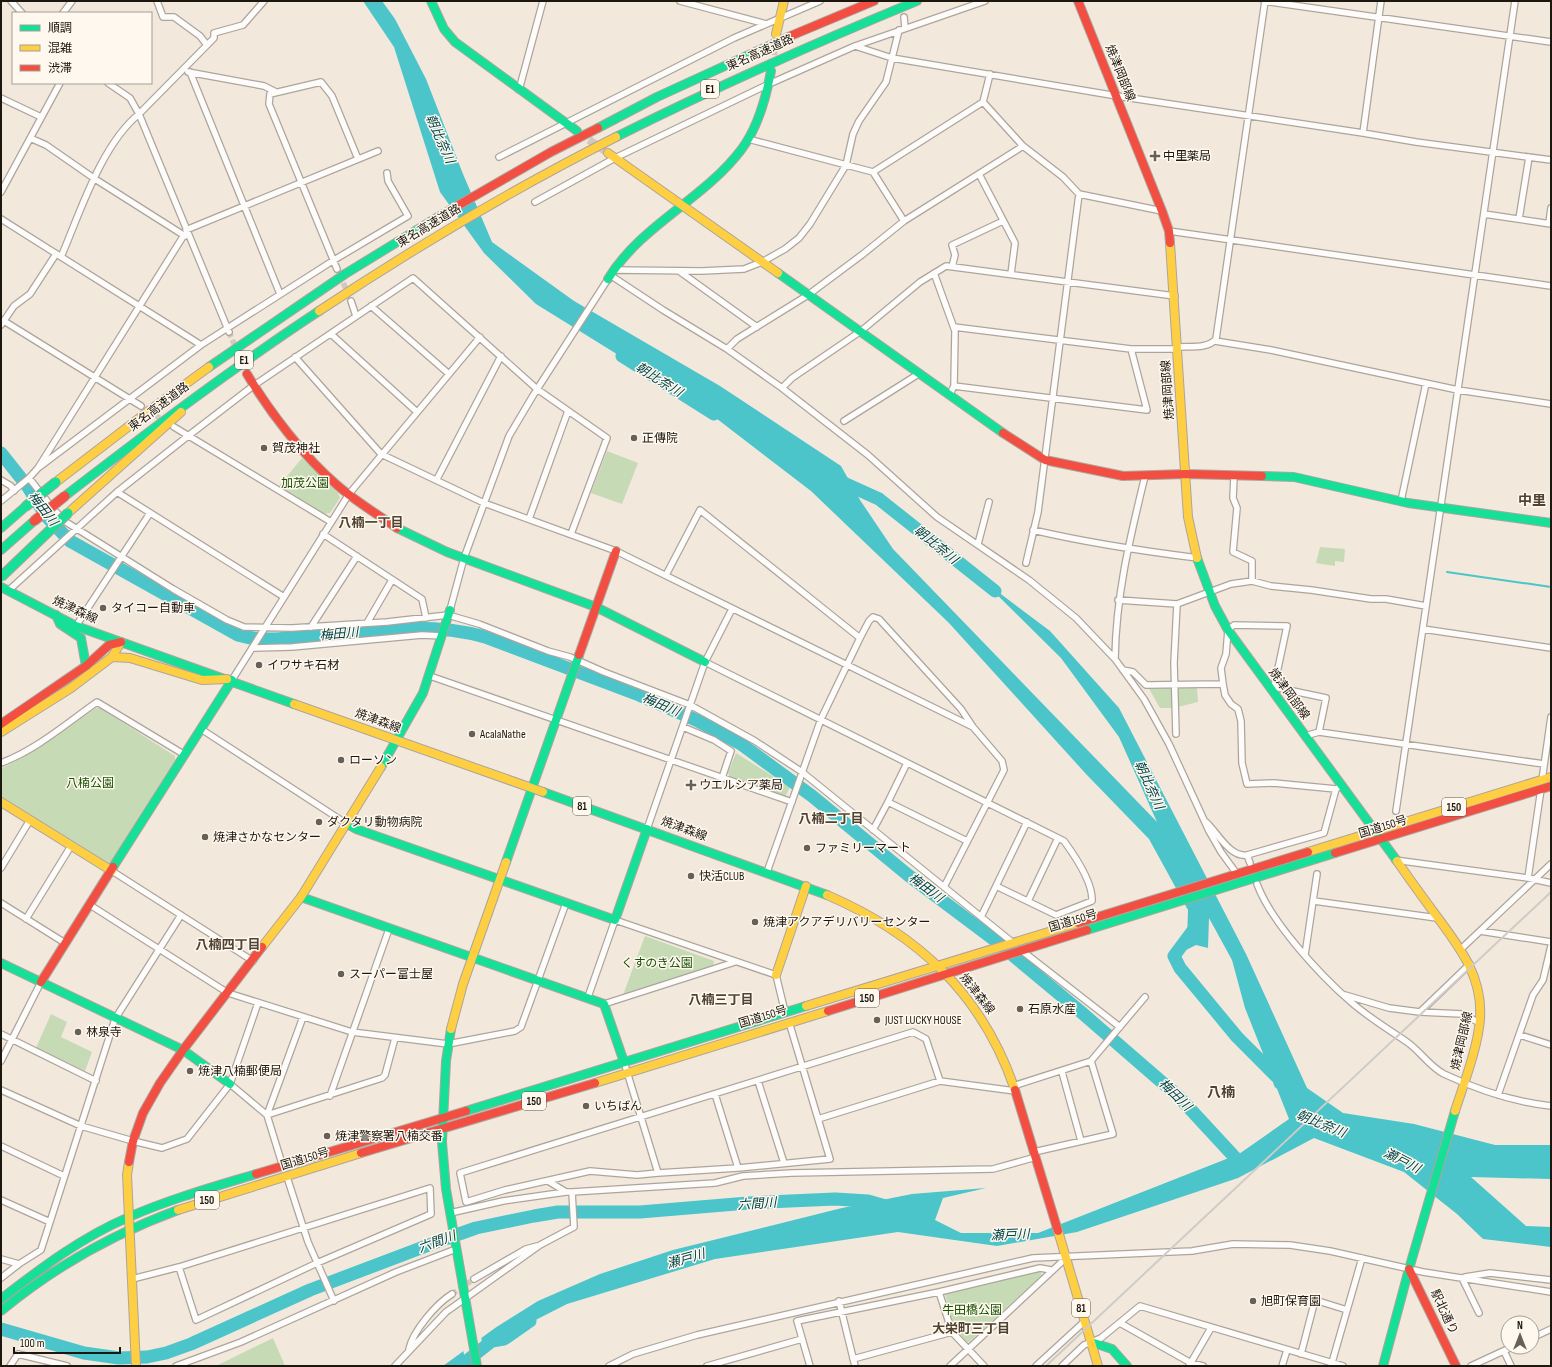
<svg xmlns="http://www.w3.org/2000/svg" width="1552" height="1367" viewBox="0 0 1552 1367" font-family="'Sofia Sans Condensed','Noto Sans JP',sans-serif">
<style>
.green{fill:#c6dab6}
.water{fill:#4bc4ca}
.pier{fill:#f2e8dc}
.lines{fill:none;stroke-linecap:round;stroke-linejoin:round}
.stream{stroke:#4bc4ca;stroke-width:2}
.river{stroke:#4bc4ca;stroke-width:13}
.street-tunnel{stroke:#d2c9bd;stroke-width:5.5;stroke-dasharray:5.5 3;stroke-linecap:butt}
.secondary-tunnel{stroke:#d2c9bd;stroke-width:8;stroke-dasharray:8 4;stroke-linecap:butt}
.street-casing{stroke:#ada59c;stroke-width:8}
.fast-casing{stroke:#ada59c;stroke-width:10}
.slow-casing{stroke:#ada59c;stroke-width:10}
.jam-casing{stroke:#ada59c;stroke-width:10}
.street{stroke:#fdfcfa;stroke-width:5.5}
.fast{stroke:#16e098;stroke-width:8}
.slow{stroke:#ffcf43;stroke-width:8}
.jam{stroke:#f24e42;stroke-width:8}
.rail{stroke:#ceccc8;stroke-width:2}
.fast-bridge-casing{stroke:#b19d9a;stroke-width:11;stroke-linecap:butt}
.jam-bridge-casing{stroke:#b19d9a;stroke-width:11;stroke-linecap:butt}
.fast-bridge{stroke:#16e098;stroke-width:9}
.jam-bridge{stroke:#f24e42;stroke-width:9}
.poi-dot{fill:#676057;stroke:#fff8ef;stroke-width:1.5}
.labels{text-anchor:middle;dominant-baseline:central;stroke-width:3;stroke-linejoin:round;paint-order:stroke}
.shield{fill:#fff8ef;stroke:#605a52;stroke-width:1}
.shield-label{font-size:11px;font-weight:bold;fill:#1c170f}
.street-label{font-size:12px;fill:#1c170f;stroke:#fff8ef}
.poi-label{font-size:12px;fill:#1c170f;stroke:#fff8ef;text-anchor:start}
.park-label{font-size:12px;fill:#175001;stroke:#fff8ef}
.water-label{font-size:13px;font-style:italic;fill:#004449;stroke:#fff8ef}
.neighbourhood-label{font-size:13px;font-weight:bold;fill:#514332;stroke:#fff8ef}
.quarter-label{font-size:14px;font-weight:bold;fill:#514332;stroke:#fff8ef}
</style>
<rect width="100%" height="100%" fill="#f2e8dc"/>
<path class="green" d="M607 451 638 463 622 504 591 493Z
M302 458 338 493 340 498 330 513 324 514 279 486Z
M1320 547 1345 549 1344 562 1335 561V566L1316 563Z
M1148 687H1172L1173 708H1160Z
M1177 687H1197L1198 702 1178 707Z
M96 708H100L175 756V760L110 863H106L1 797V768C36 754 65 729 96 708Z
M736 753 790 787 785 797 729 776 728 773Z
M645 936 714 961 713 967 623 995Z
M51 1014 67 1022 61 1037 92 1052 85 1071 36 1048Z
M1040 1271 1042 1275 969 1342H966L953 1325 945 1294Z
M273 1338 285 1366H214L218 1365Z"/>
<path class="water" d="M363 1H382L395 19 426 79 463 174 492 242 574 301 720 386 841 466 860 500 893 549 1157 822 1119 737 1061 658 981 579 1050 631 1119 708 1246 954 1307 1088 1343 1113 1414 1124 1495 1145H1551V1179L1471 1177 1526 1226 1551 1227V1247L1483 1239 1457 1214 1404 1172 1314 1138 1238 1178 1077 1232 997 1246 898 1232 715 1259 567 1304 496 1340 475 1366H443L495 1328 538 1301 600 1274 673 1250 842 1208 912 1194 986 1188 943 1198 935 1220 961 1233H1038L1239 1154 1289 1119 1245 1008 1232 960 1209 918 1208 948 1196 945 1174 956 1187 939 1188 910 1149 839 1086 774 949 623 811 491 699 405 536 304 484 253 440 192 394 47Z"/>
<path class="pier" d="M481 1336 484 1358 478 1366H466L463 1349Z"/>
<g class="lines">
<path class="stream" d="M1447 572 1551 587"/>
<path class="river" d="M622 356 714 414
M1 453 28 487 46 516 70 541 238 635C261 642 288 638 312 636 370 631 428 621 485 637L639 695 696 720 741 744 812 796 908 875 992 938 1081 1012 1179 1097 1241 1164
M837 480 879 499 995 591
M1197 925 1174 956 1180 968 1237 1037 1279 1079 1280 1083
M1 1329 84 1353 119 1358 147 1357 166 1353 191 1344 310 1290 442 1240 476 1228 534 1216 558 1212H640L748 1203 835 1199 868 1201 889 1207
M460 1366 492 1341 504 1339 530 1321"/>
<path class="street-tunnel" d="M340 275 351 301
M229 332 247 374
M148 410 164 421
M452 1294 474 1279"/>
<path class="secondary-tunnel" d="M772 67 775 39
M579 133 608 153"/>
<g class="street-casing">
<path id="street" d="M11 1 22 13
M157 1 163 17H174L200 36 207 45
M680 1 766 24
M1264 1 1551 42
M63 13 72 1
M904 17 905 28
M855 46 892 58 1117 96 1363 133 1416 142 1551 160
M188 72 264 86 276 92
M190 72 280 294
M108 83 130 98 139 114 229 332
M519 90 543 1
M1 98 41 117
M983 102 1023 146 1063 177 1079 194 1162 211
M1363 133 1381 1
M30 138 46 145 95 179 185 236
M748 139 873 172 904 221
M499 157 734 38 820 1
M873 172 983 102 990 74
M979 174 1015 243 1011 274
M1 192 60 83
M535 202 615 158 769 84 855 46 985 1
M1484 214 1551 224
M1 219 201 345
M1519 219 1529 157
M1549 223 1551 208
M186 230 378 151
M1169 231 1551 286
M61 257C80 213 101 145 139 114L214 38V33L243 25 264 1
M952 267 955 255 952 245 1003 221
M337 269 269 104 270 94 321 82 332 96 358 159
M614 270 702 271 744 269 762 262 785 249 799 238 810 224 846 165 853 134 859 121 886 82 899 30
M679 271 757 327
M934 273 955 331 954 386 950 394
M610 275 663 310 727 349 782 388 868 455 937 517 1029 580 1076 618 1115 659 1144 699 1169 744 1209 831 1221 852 1237 874
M351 301 356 316
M371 306 449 374
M4 321 141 406
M1 325 14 306 30 294 56 254
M954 327 1131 349H1178
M331 334 417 412
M1215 341 1271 350 1458 390 1551 404
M1178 347C1190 346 1208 349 1216 339L1265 1
M727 349 737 339 808 295 863 254 904 221 1023 146
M295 357 381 454 484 503 616 551 973 727
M954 386 1147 410 1131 349
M782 388 792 378 861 331 920 282 946 266 1175 296
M844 421 920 373
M174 427 331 522
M38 468 201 345 334 260 408 216 388 181 387 173
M1234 477 1233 498 1237 508 1233 552 1252 561V581
M29 478 54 510 66 522 173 589 227 620 244 627 292 628 387 622 448 615 479 624 548 651 570 657 604 672 690 705 755 741 802 772 1012 942
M437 479 501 356
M1 480 11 486 14 491
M117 492 284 597
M1 501 29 478 38 468 184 235
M1401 501 1426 383
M529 519 568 411
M1033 530C1088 543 1142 551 1198 558
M323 534 422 599 426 618
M978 544 989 502
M1026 563 1038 512 1079 194
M666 575 700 510 860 638
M8 591 117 492 188 436 253 386 413 278 537 389 607 438 571 534
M1118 600 1177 604 1231 584 1252 581 1271 586 1311 590 1371 599H1386L1426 606
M450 610 464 558 509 436 534 394 608 279
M367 623 392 580
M76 626 150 513
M311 627 357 556
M1423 629 1551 648
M252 648 292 647 422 635 442 636
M1115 659C1116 594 1130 538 1145 476
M705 662 1064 841C1075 856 1093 882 1092 901L1056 915 996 886
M1123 670 1133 672 1146 685 1223 684
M430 676 792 802
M232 680 349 494 480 337
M1274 687 1287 626 1234 625 1228 630 1226 654 1221 668 1223 684 1225 695 1231 704 1238 709 1241 721 1242 763 1247 784 1274 783 1336 789 1341 786
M1271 689 1274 687 1326 698 1319 732
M683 727 714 740 731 751 722 778
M201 729 347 824
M1176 734 1174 663 1177 604
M1305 736 1319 732 1544 764
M1 763C36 750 67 723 97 702L185 755
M907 763 888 802 967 841
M1542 780 1551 717
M1396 811 1515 1
M1206 822C1217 832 1230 858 1247 855L1250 863
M647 829 705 662 732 609
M873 830 888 802
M1247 855 1324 833 1336 789
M1395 860 1528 878 1551 883
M1 868 30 820
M112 871 253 961
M767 872 821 719 860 638 869 621 873 617 879 619 961 709 973 727 1002 761 1004 770 944 887
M1528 878 1541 789
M1257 884C1271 922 1320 975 1351 1002 1368 1017 1388 1029 1407 1042 1420 1051 1430 1067 1444 1074 1478 1090 1514 1102 1551 1106
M1028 901 1058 838
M1314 901 1437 918
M1 903 65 943
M90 905 228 993 352 1032 448 1044 515 1031 521 1027 566 903
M981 917 1027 822
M26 919 71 846
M1480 931 1551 942
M1461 949 1551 864
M1021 950 1120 1027
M1305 955 1317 874
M1470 964 1420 1012 1462 1014 1480 1023
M1345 995 1389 1008 1420 1012
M588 997 615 920 776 975 785 1012
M604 1004 735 962
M789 1022C803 1068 816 1113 830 1159L738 1168 658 1173 637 1175 590 1171 505 1190 466 1202 460 1173 913 1032 926 1039 940 1081
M1 1034 96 1081
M1520 1035 1551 1045
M1 1061 41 982
M624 1062 658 1173
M1062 1072 1081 1141
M758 1081 784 1163
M230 1084 267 1115 283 1167
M1013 1086 1091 1061 1145 997
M1 1090 81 1126 133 1141 162 1148 187 1139 230 1084 258 1003
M715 1094 738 1168
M1498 1095 1533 995 1543 980 1551 946
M330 1096 389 929
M267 1115 382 1078 385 1075 395 1038
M267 1115 303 1017
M818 1119 940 1081 1015 1091
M1 1146 64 1176
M1034 1152 1113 1134 1091 1061
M287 1177 308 1242 334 1301
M572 1192 715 1183 743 1176 792 1173 993 1169 1036 1157
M1 1200 50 1222
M450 1213 503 1201 566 1192
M1 1259 19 1264
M1465 1277 1490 1273 1551 1280
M1 1278 19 1264 41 1250 115 1019 181 915
M1462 1278 1479 1313
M132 1279 179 1267 430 1188 431 1214 317 1263 196 1320 179 1267
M474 1279 526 1249 537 1246
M939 1292 1040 1268 1051 1270
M839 1301 855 1366
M1120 1323 1191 1363 1203 1366
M1532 1338 1551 1329
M409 1349C413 1331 436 1304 452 1294
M1504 1351 1511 1366
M1301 1354 1315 1300 1347 1310
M853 1359 952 1332
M10 1366 18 1354 67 1366
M176 1366 241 1342 396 1272 456 1249
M395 1366 446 1312 540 1245 574 1227 572 1192H566L548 1181
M609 1366 633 1354 697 1335 1033 1258 1192 1251 1233 1244 1290 1245 1330 1251 1423 1272 1551 1292
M707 1366 802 1339
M810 1366 797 1321 939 1292 952 1332 984 1366
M950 1366 1066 1258
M1036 1366 1085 1321
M1062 1366 1084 1345 1101 1338 1140 1306 1343 1366
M1189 1366 1211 1328
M1282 1366 1287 1350
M1331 1366 1362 1258
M1471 1366 1512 1347"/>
</g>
<g class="fast-casing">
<path id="fast" d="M431 1 444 29 455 42 577 131
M598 128 657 97 788 37
M616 137C714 88 815 43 917 1
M778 273 1003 433
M608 279C641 225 703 200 741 150 758 128 766 98 771 71
M209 367 345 274 438 217
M1262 476 1294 477 1408 503 1551 523
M65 496C148 432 231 369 319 311
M1 528 25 507
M397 528 447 552 596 607 705 662
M1 550 34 521
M1197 558 1215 606 1228 630 1397 861
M1 587 76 626 294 704
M56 615 60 624 81 638 86 666
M381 767 423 693 450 610
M543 792 827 895
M347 824 356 829 615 920 647 829
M506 862 579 655
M113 867 232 680
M301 897 604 1004 624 1062
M1087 930 1335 853
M1 963 183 1050 230 1084
M451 1029 446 1061 442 1142 446 1189 477 1366
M466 1111 806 1006
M1 1299C41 1268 82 1237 129 1217 170 1199 213 1187 256 1174
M1 1311C54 1267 113 1234 178 1210
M1091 1342 1112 1349 1127 1366
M1383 1366 1409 1269 1455 1111"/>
</g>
<g class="slow-casing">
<path id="slow" d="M776 34 784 1
M608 153 778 273
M1170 243 1188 517 1197 558
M319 311C414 248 513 189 616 137
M56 482 150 410 209 367
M68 513 181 412
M112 657 130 658 202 680 227 679
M294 704 543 792
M1 732 71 688 112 657 121 642
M1 802 112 871
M1308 852 1551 777
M1397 861C1410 880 1424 899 1438 918 1461 949 1483 978 1480 1019 1478 1047 1464 1083 1455 1111
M827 895C918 934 983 995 1015 1090
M262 947 301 897 381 767
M776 975 806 886
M806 1006 1078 923
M451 1029 463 984 506 862
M595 1083 828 1011
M129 1162 127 1175 136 1366
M178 1210 361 1153
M1058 1231 1098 1366"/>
</g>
<g class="jam-casing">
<path id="jam" d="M1078 1 1162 211 1169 231 1170 243
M788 37 874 1
M438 217 551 152 598 128
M247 374C269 411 304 457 337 485 355 501 377 514 397 528
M1003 433 1045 460 1123 476 1186 474 1262 476
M579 655 616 551
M1 724 86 666 109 645 121 642
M1335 853 1551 786
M1078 923 1308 852
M41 982 113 867
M828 1011 1087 930
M1015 1090 1058 1231
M361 1153 595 1083
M129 1162 133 1141 143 1113 160 1083 183 1050 262 947
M256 1174 466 1111
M1409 1269 1456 1366"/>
</g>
<use href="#street" class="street"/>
<use href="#fast" class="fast"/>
<use href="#slow" class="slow"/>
<use href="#jam" class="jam"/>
<path class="rail" d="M1046 1366 1551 892"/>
<g class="fast-bridge-casing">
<path id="fast-bridge" d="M25 507 56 482
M1 577 68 513"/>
</g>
<g class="jam-bridge-casing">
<path id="jam-bridge" d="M34 521 65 496"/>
</g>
<use href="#fast-bridge" class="fast-bridge"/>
<use href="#jam-bridge" class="jam-bridge"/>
</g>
<g class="poi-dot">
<path d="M1153 150h4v4h4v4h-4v4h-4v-4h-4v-4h4z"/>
<circle cx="634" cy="438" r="4"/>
<circle cx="264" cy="448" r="4"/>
<circle cx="103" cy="608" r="4"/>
<circle cx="259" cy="665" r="4"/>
<circle cx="472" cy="734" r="4"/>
<circle cx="341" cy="760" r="4"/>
<path d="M689 779h4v4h4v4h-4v4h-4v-4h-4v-4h4z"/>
<circle cx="319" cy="822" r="4"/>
<circle cx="205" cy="837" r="4"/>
<circle cx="807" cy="848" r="4"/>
<circle cx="691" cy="876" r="4"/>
<circle cx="755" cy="922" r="4"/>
<circle cx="341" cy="974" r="4"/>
<circle cx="1020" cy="1009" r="4"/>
<circle cx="877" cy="1020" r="4"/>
<circle cx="78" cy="1032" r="4"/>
<circle cx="190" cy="1071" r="4"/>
<circle cx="586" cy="1106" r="4"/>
<circle cx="327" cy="1136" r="4"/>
<circle cx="1253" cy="1301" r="4"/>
</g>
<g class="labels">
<g class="shield">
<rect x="701" y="80" width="18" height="18" rx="3"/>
<rect x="235" y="351" width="18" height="18" rx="3"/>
<rect x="573" y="797" width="18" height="18" rx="3"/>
<rect x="1442" y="798" width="24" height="18" rx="3"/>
<rect x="855" y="989" width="24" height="18" rx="3"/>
<rect x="522" y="1092" width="24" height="18" rx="3"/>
<rect x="195" y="1191" width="24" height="18" rx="3"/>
<rect x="1072" y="1299" width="18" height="18" rx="3"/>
</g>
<g class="shield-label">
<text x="710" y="89">E1</text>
<text x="244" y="360">E1</text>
<text x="582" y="806">81</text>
<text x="1454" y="807">150</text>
<text x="867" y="998">150</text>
<text x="534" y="1101">150</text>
<text x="207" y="1200">150</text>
<text x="1081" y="1308">81</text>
</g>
<g class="street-label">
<text transform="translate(760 53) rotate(-24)">東名高速道路</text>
<text transform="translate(1120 73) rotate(68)">焼津岡部線</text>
<text transform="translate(429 226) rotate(-31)">東名高速道路</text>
<text transform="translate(1168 390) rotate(-94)">焼津岡部線</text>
<text transform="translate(159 407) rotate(-37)">東名高速道路</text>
<text transform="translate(75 610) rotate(25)">焼津森線</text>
<text transform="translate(1289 694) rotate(54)">焼津岡部線</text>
<text transform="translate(378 721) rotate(20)">焼津森線</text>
<text transform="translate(1383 827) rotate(-17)">国道150号</text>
<text transform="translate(684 829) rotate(20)">焼津森線</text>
<text transform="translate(1073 921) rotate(-17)">国道150号</text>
<text transform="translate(977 994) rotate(52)">焼津森線</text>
<text transform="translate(763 1017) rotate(-17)">国道150号</text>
<text transform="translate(1462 1041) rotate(-77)">焼津岡部線</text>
<text transform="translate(305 1159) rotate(-17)">国道150号</text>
<text transform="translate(1444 1312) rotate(65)">駅北通り</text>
</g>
<g class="poi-label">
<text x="1163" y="156">中里薬局</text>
<text x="642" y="438">正傳院</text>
<text x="272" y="448">賀茂神社</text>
<text x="111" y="608">タイコー自動車</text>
<text x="267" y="665">イワサキ石材</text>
<text x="480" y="734">AcalaNathe</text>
<text x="349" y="760">ローソン</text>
<text x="699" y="785">ウエルシア薬局</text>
<text x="327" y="822">ダクタリ動物病院</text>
<text x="213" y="837">焼津さかなセンター</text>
<text x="815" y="848">ファミリーマート</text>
<text x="699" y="876">快活CLUB</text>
<text x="763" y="922">焼津アクアデリバリーセンター</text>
<text x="349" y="974">スーパー富士屋</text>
<text x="1028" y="1009">石原水産</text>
<text x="885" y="1020">JUST LUCKY HOUSE</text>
<text x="86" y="1032">林泉寺</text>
<text x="198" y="1071">焼津八楠郵便局</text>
<text x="594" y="1106">いちばん</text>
<text x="335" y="1136">焼津警察署八楠交番</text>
<text x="1261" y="1301">旭町保育園</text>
</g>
<g class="park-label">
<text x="305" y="483">加茂公園</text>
<text x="90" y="783">八楠公園</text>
<text x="657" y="963">くすのき公園</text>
<text x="972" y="1310">牛田橋公園</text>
</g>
<g class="water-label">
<text transform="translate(440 139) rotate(66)">朝比奈川</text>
<text transform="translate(659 380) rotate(32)">朝比奈川</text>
<text transform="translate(43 509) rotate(52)">梅田川</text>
<text transform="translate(936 545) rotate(39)">朝比奈川</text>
<text transform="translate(339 634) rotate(-5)">梅田川</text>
<text transform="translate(661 705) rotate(23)">梅田川</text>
<text transform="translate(1149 785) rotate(65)">朝比奈川</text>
<text transform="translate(926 888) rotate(37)">梅田川</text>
<text transform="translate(1175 1095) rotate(44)">梅田川</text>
<text transform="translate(1321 1124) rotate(22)">朝比奈川</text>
<text transform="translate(1402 1161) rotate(27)">瀬戸川</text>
<text transform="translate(757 1204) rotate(-4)">六間川</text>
<text transform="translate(1010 1235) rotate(-2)">瀬戸川</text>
<text transform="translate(437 1242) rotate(-20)">六間川</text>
<text transform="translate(686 1259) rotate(-16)">瀬戸川</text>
</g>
<g class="neighbourhood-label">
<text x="371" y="523">八楠一丁目</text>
<text x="831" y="819">八楠二丁目</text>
<text x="228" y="945">八楠四丁目</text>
<text x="721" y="1000">八楠三丁目</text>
<text x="971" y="1329">大栄町三丁目</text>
</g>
<g class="quarter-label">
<text x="1532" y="500">中里</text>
<text x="1221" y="1092">八楠</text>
</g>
</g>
<rect width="1552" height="1367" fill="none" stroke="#1c170f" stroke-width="4"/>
<rect x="12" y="12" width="140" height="72" fill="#fff8ef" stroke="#a49e95"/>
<rect x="20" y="25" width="20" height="6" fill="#16e098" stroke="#a49e95"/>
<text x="48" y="32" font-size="12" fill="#1c170f">順調</text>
<rect x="20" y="45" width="20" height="6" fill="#ffcf43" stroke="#a49e95"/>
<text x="48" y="52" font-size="12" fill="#1c170f">混雑</text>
<rect x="20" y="65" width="20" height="6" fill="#f24e42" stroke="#a49e95"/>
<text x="48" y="72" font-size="12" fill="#1c170f">渋滞</text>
<g transform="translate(1520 1335)"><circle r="19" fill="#fff8ef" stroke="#a49e95"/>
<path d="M0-3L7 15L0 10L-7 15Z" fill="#676057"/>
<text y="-6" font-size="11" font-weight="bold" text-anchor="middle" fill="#1c170f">N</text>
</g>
<path d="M14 1347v6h106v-6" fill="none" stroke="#1c170f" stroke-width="2"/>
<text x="20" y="1347" font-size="12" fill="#1c170f" stroke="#fff8ef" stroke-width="3" paint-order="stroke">100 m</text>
</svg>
